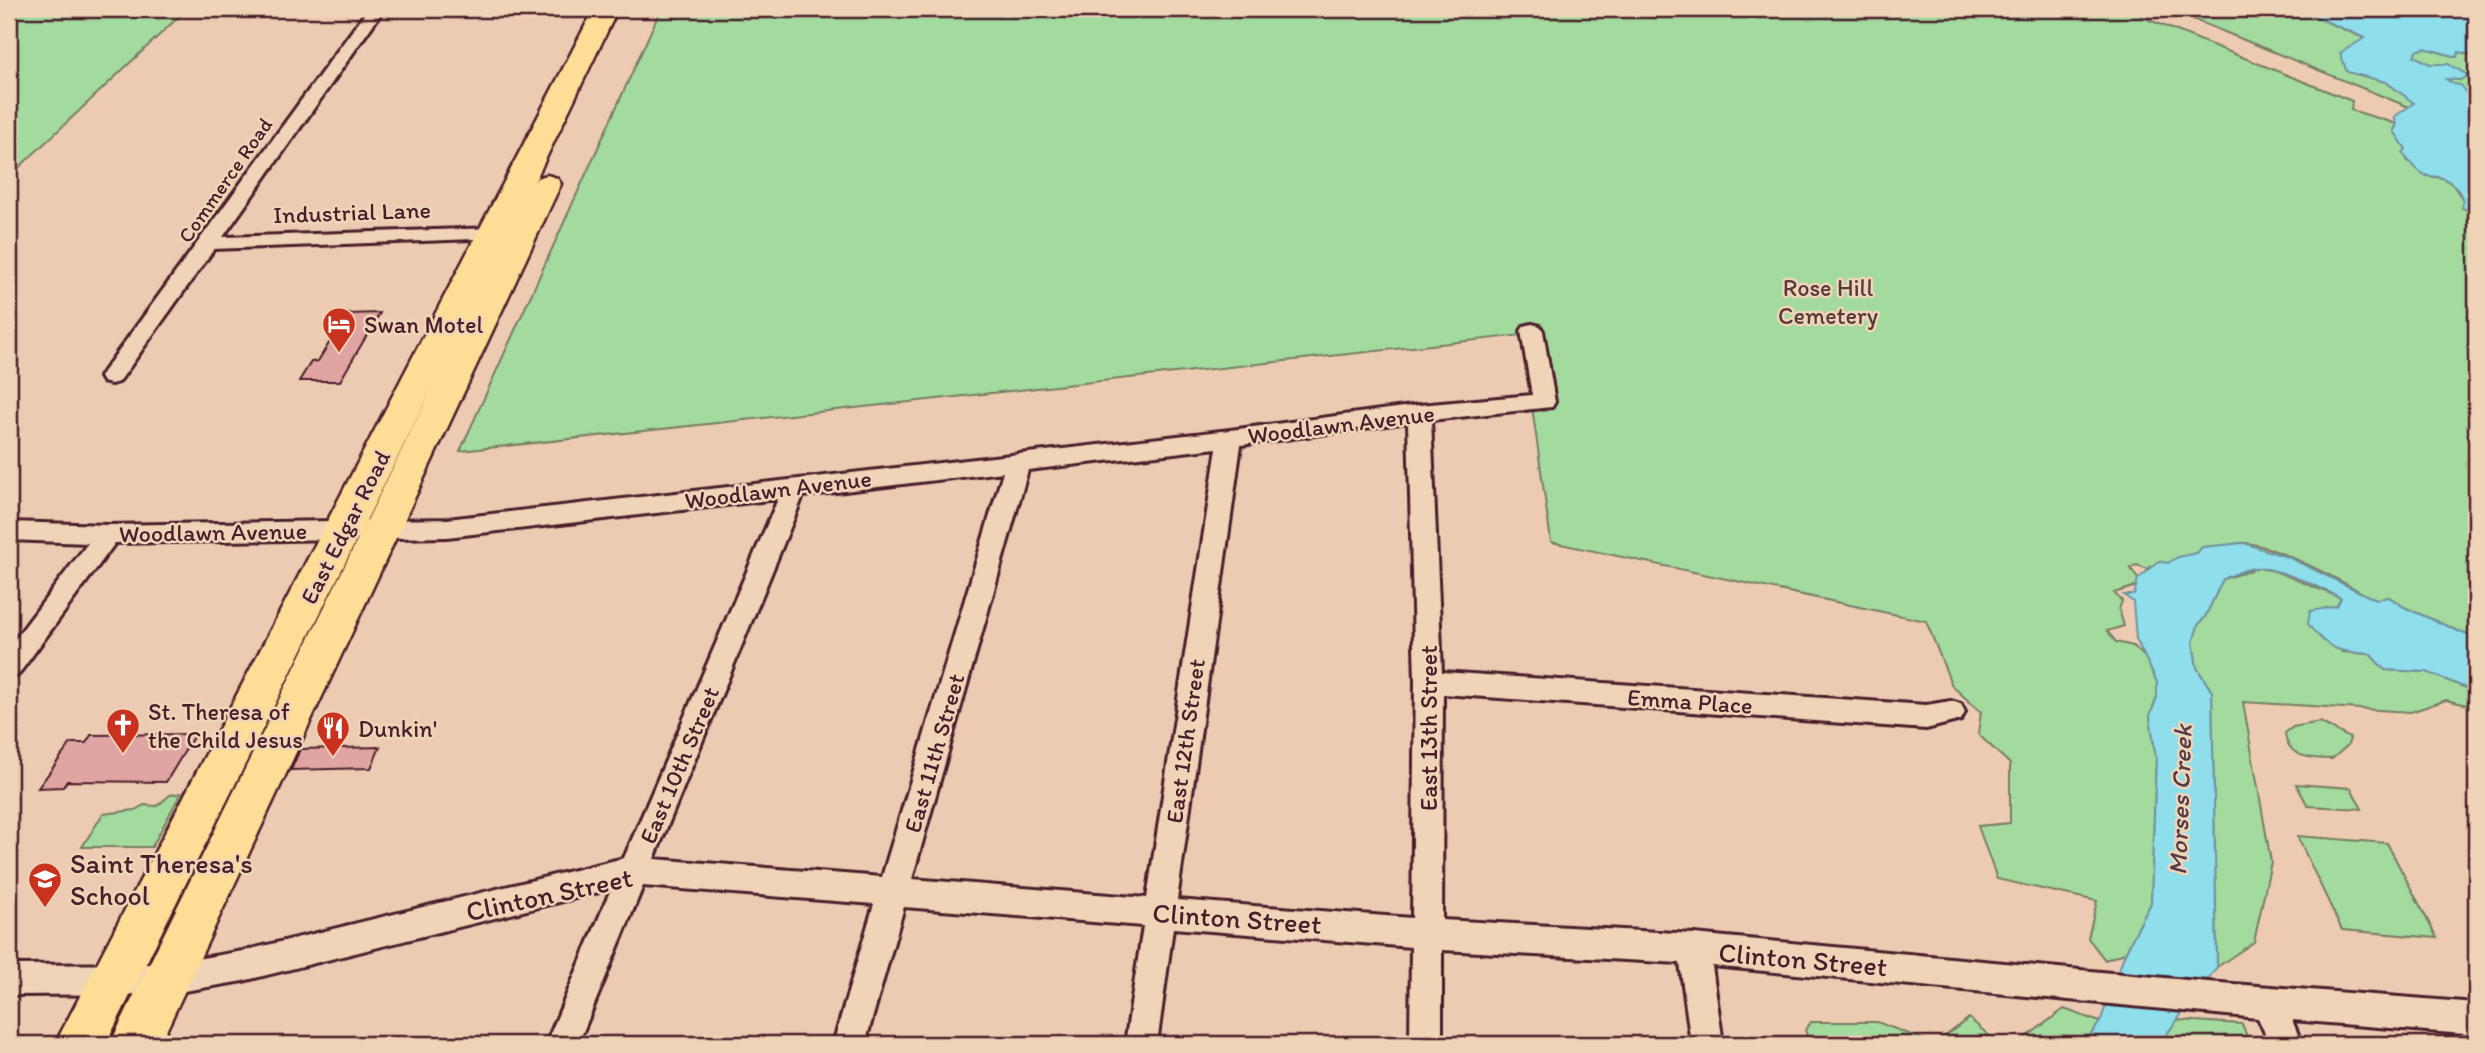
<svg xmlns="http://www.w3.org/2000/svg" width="2485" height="1053" viewBox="0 0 2485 1053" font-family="Itim,sans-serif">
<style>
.green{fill:#a3da9e;stroke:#767c64;stroke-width:2}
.water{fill:#8fdeec;stroke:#73929f;stroke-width:2}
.building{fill:#e0a5a3;stroke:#4a1f2b;stroke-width:2}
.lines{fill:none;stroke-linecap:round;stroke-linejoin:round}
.minor-casing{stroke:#4a1f2b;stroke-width:6}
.highway-casing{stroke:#4a1f2b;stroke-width:5}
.minor{fill:#f0d4b7;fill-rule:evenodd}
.highway{fill:#ffdd96;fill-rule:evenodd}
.labels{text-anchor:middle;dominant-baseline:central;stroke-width:5;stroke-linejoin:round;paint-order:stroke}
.far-street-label{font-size:21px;fill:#4a1f2b;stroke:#f0d4b7}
.street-label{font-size:24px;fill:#4a1f2b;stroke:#f0d4b7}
.park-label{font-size:24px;fill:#573b3c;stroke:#f0d4b7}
.poi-label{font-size:24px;fill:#4a1f2b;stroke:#f0d4b7;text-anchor:start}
.water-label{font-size:26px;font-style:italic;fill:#543c48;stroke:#f0d4b7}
.near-poi-label{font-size:28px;fill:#4a1f2b;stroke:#f0d4b7;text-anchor:start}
.near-street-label{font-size:28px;fill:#4a1f2b;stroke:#f0d4b7}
</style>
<rect width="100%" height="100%" fill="#edcbb3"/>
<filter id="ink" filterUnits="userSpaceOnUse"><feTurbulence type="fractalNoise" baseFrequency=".0143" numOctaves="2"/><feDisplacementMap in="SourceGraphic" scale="14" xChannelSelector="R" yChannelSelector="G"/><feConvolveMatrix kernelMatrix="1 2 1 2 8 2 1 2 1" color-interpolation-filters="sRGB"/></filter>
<g filter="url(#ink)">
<path class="green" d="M9 9H187L9 177Z
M661 9H2128L2152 21 2352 101 2351 110 2397 124 2394 131 2406 149 2407 160 2427 176 2444 178 2453 185 2476 219V639L2404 607 2389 597 2377 599 2368 596C2341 581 2275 545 2245 543 2231 542 2180 556 2168 564L2159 561 2148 569 2137 565 2130 567 2138 579 2137 586 2114 593 2122 601 2119 609 2124 626 2107 631 2116 642 2133 646 2145 657 2157 682V697L2150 716 2156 759 2151 903 2125 953 2105 960 2088 938 2097 901 1997 879 1978 826 2010 823V764L1978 734 1981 712 1952 686 1926 621 1551 542 1522 335 460 451Z
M2173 9H2297L2366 39 2347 71 2386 82 2415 103 2409 107 2195 20Z
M2425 48 2456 57 2459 52 2476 56V111L2474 102 2446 79 2460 80 2448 64H2430L2414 56 2416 51Z
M2258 568 2275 571 2341 598 2337 606 2327 608 2342 652 2370 654 2385 670 2427 672 2476 692V707L2446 700 2411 712 2243 702 2271 862 2254 942 2217 967 2212 692 2197 668 2193 643 2198 625 2205 617 2223 579Z
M2320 722 2350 738 2348 745 2332 759C2312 759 2287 758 2285 733L2293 727Z
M2296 784 2351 788 2362 809 2308 806Z
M181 793 152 847H82L103 814 135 810 144 805 157 806 170 795Z
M2297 836 2387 843 2437 938 2342 930Z
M2064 1009 2100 1022 2084 1044H2017Z
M1969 1018 1995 1041 1991 1044H1935Z
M2177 1020 2242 1024 2250 1044H2160Z
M1811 1022H1877L1935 1044H1810L1805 1030Z"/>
<path class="water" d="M2297 9H2465L2476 19V56L2459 52 2457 57 2425 48 2416 51 2414 56 2430 64H2448L2468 75 2460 80 2446 79 2453 84 2460 85 2474 102 2476 141 2472 146 2476 162 2472 166 2476 169 2471 180 2476 190V219L2472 211 2462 208C2466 195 2452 181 2440 177 2436 176 2432 177 2428 176 2420 174 2407 160 2403 153L2406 149 2394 131 2397 124 2394 117 2414 103 2386 82 2347 72 2340 53 2365 38Z
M2244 543 2290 558 2368 596 2377 599 2389 597 2404 607 2476 639V692L2427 672 2385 670 2370 654C2338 652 2328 650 2308 624L2310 611 2337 606 2341 598C2321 588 2282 569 2259 568 2247 567 2234 575 2223 579L2205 617 2198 625 2193 643 2197 668 2212 692 2217 967 2159 1044H2084L2100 1022 2125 953 2151 903 2156 759 2150 716 2157 697V682L2136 639 2133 602 2124 595H2134L2138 579 2159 561 2168 563 2178 557 2197 553 2202 547Z"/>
<path class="building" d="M380 313 340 381H299L311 362 318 361 347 314Z
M195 734 166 782 67 781 63 787 38 788 71 743H86L91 735Z
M380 747 371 768 291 770 300 749Z"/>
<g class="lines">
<g class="minor-casing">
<path id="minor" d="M368 9H384L223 237 494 228 501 230 504 234 501 238 214 249 119 382 111 384 103 382 100 377 103 372Z
M1532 324 1540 326 1543 331 1555 402 1552 407 1431 420 1442 672 1926 705 1951 701 1961 704 1965 712 1961 720 1926 729 1443 694 1442 920 1694 934 2208 982 2476 1003V1035L2292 1020 2302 1044H2270L2258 1018 1712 966 1723 1044H1691L1680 963 1442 950V1044H1410L1411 947 1173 928 1157 1044H1125L1143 926 904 907 865 1044H833L874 904 643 886 578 1044H546L611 889 243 981 167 994 9 995V965L167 964 243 951 624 858 778 499 447 537 115 543 18 675 9 678V647L88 543 9 540V522L108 525 447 519 1230 430 1419 405 1532 395 1521 331 1524 326ZM1408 422 1415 682 1412 918 1177 900 1241 445ZM1217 448 1147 898 912 879 1028 470ZM1003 472 882 877 654 859 803 496Z"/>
</g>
<g class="highway-casing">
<path id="highway" d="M594 9H618L534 183 537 178 547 175 557 178 561 184 160 1044H110L434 384 106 1044H55Z"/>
</g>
<use href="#minor" class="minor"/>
<use href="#highway" class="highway"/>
</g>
</g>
<defs>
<g id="hotel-pin" transform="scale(1.75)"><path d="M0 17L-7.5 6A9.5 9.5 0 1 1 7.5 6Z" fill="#c8321e" stroke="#f0d4b7"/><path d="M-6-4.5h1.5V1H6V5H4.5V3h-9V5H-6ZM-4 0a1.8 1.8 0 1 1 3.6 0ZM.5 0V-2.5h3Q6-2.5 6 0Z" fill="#fff"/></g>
<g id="church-pin" transform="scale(1.75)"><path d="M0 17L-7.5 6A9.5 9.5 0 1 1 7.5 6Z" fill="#c8321e" stroke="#f0d4b7"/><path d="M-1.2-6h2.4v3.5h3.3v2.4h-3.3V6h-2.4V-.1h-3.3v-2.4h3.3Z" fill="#fff"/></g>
<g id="restaurant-pin" transform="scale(1.75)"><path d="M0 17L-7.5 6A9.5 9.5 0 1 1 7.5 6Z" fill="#c8321e" stroke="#f0d4b7"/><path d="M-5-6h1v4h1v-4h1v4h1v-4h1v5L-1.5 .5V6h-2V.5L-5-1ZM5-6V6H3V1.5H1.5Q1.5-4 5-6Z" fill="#fff"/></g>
<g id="school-pin" transform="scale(1.75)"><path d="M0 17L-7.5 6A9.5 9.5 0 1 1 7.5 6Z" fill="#c8321e" stroke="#f0d4b7"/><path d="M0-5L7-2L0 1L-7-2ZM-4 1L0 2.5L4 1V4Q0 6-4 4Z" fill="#fff"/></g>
</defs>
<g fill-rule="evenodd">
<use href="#hotel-pin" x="339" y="324"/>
<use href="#church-pin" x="123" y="725"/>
<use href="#restaurant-pin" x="333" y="728"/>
<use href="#school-pin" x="45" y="879"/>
</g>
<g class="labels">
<g class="far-street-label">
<text transform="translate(225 180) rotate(-55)">Commerce Road</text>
</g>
<g class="street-label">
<text transform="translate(352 212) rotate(-2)">Industrial Lane</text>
<text transform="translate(1341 424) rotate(-7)">Woodlawn Avenue</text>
<text transform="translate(778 489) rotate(-7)">Woodlawn Avenue</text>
<text transform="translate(345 527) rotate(-63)">East Edgar Road</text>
<text transform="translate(213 532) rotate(-1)">Woodlawn Avenue</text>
<text transform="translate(1690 701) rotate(4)">Emma Place</text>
<text transform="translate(1428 728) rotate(-90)">East 13th Street</text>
<text transform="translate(1185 741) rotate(-82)">East 12th Street</text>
<text transform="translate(934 753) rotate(-74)">East 11th Street</text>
<text transform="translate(679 765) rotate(-67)">East 10th Street</text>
</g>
<g class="park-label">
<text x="1828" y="287">Rose Hill<tspan x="1828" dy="28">Cemetery</tspan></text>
</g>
<g class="poi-label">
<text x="364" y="324">Swan Motel</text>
<text x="148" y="711">St. Theresa of<tspan x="148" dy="28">the Child Jesus</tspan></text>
<text x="358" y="728">Dunkin'</text>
</g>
<g class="water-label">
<text transform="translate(2180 800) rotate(-88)">Morses Creek</text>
</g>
<g class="near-poi-label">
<text x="70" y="863">Saint Theresa's<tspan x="70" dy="32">School</tspan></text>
</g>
<g class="near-street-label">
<text transform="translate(549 894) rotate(-12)">Clinton Street</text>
<text transform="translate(1237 918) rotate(4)">Clinton Street</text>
<text transform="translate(1803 959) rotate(5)">Clinton Street</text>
</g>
</g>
<rect width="2485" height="1053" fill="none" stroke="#f0d4b7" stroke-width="35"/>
<rect x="18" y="18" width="2450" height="1018" fill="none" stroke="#4a1f2b" stroke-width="2.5" filter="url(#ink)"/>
</svg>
